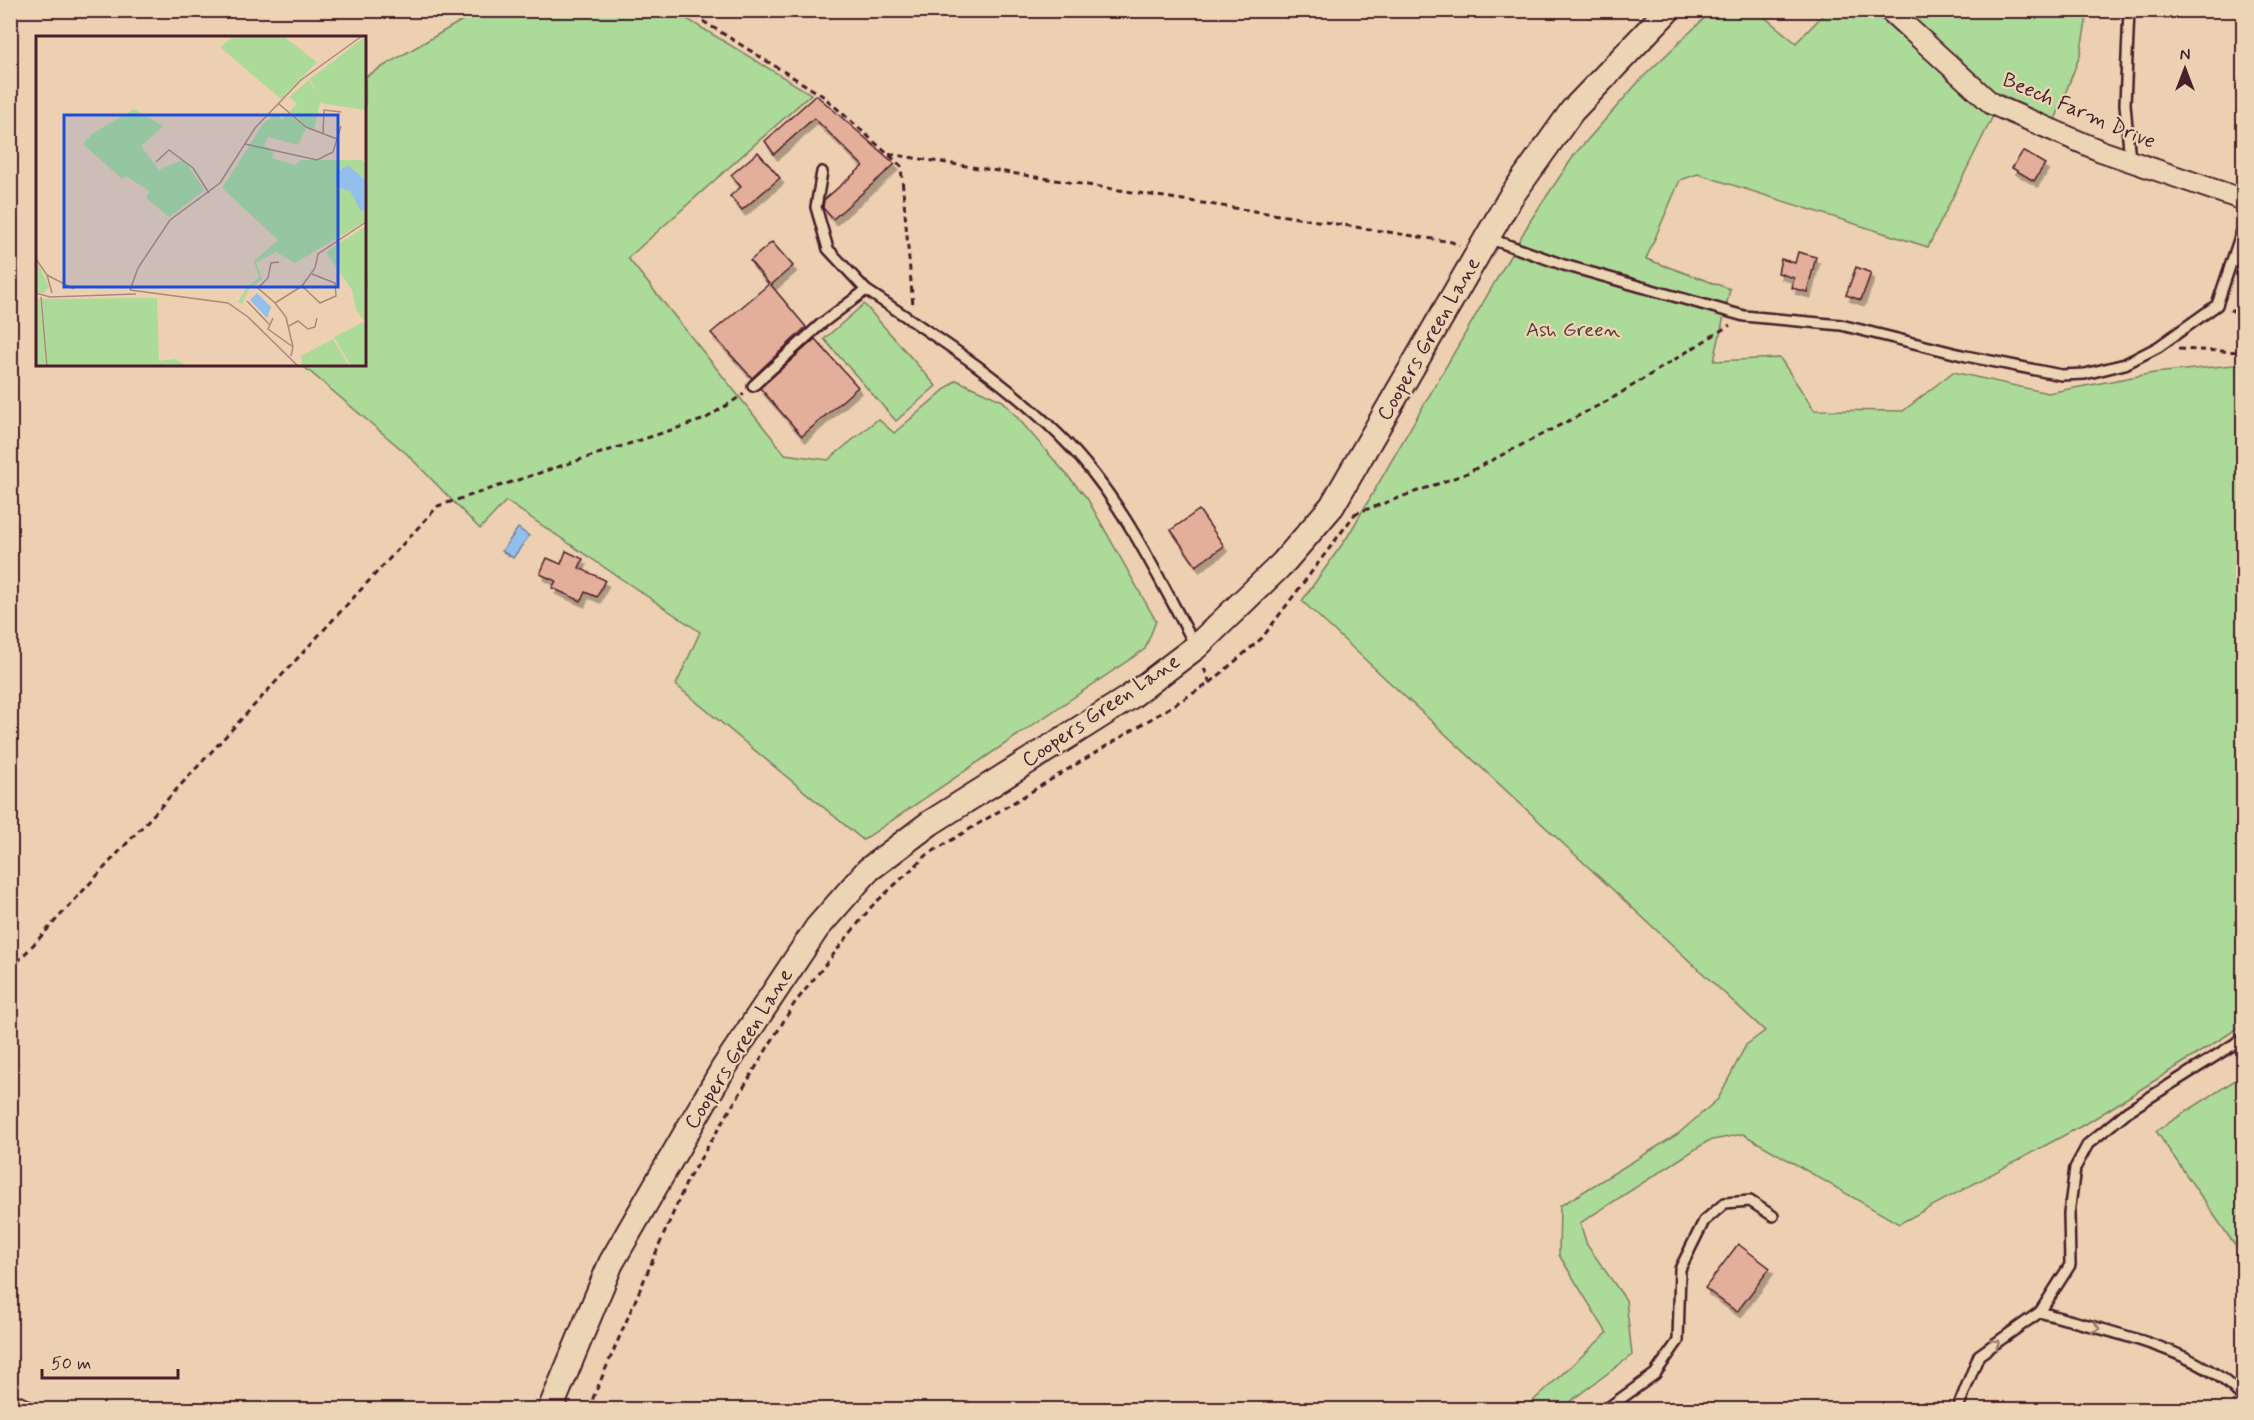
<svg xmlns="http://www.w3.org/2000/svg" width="2254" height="1420" viewBox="0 0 2254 1420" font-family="Mynerve,sans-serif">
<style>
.green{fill:#acda99;stroke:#7b7c62;stroke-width:1.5}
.water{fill:#92bfeb;stroke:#757f9e;stroke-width:1.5}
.building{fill:#e4af9a;stroke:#4a1f2b;stroke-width:1.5;filter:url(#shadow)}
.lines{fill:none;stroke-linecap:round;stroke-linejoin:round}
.service-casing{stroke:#4a1f2b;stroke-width:14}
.minor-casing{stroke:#4a1f2b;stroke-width:24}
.tertiary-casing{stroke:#4a1f2b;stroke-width:28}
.path{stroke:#4a1f2b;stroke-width:3;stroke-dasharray:6 4.5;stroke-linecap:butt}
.service{stroke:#ebd5b4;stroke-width:9}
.minor{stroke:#ebd5b4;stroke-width:20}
.tertiary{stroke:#ebd5b4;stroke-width:24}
.oneway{stroke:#9a7a70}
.labels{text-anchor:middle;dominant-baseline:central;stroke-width:4.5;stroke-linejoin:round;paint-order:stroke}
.street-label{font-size:21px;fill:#4a1f2b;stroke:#ebd5b4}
.park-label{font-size:21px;fill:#593b3c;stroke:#ebd5b4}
.inset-road{fill:none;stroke:#ab897b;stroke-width:1.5}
.view{fill:#1d4ed8;fill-opacity:0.15;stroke:#1d4ed8;stroke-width:3}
.inset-edge{fill:none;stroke:#4a1f2b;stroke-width:3}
</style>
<defs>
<filter id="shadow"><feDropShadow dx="3.5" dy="6" stdDeviation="0" flood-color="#0004"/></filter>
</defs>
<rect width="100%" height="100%" fill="#ecd0b1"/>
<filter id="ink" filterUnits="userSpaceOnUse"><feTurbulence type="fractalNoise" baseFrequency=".0167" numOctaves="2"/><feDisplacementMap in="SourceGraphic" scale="12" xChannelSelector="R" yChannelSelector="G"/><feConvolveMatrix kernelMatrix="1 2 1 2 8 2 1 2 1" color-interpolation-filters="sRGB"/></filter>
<g filter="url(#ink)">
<path class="green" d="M478 11H674L811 94 628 258 785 454 828 460 878 419 894 433 956 380 1003 401 1087 498 1156 621 1145 649 863 840 676 685 700 632 506 501 480 529 407 454 302 365 364 364 365 77Z
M1712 11H1757L1796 43 1827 11H1872L1993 116 1928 247 1698 174 1680 180 1646 259 1730 289 1714 361 1780 358 1814 410 1903 411 1953 372 2048 393 2154 373 2243 364V1025L2089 1122 1899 1224 1743 1134 1708 1141 1580 1223 1587 1245 1626 1300 1632 1355 1560 1409H1524L1607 1333 1559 1255 1560 1206 1678 1134 1718 1099 1746 1045 1765 1031 1302 601 1348 536 1532 218 1575 154 1641 79Z
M1904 11H2088L2080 55 2055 120 1991 90Z
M864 304 936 386 896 421 824 339Z
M2243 1075V1257L2156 1131Z"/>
<path class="water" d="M518 528 529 536 513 558 502 551Z"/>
<path class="building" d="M816 95 895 164 833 219 823 208 824 200 863 166 814 118 774 154 765 141Z
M2023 151 2045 164 2034 181 2012 168Z
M758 152 780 178 742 210 730 196 741 187 731 175Z
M772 242 793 266 771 285 806 327 752 378 711 333 769 284 750 261Z
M1798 252 1816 257 1807 292 1792 288 1794 278 1778 273 1781 259 1795 263Z
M1856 267 1871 273 1861 300 1846 295Z
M815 339 858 387 802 436 760 388Z
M1199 510 1224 546 1196 566 1171 530Z
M566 551 583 559 579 568 605 580 597 597 585 592 581 601 552 588 556 581 540 574 547 558 561 564Z
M1738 1244 1770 1268 1737 1312 1705 1288Z"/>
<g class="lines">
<g class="service-casing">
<path id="service" d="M2129 10 2125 104 2130 161
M822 172 816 207 828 249 866 290
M1488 238 1564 265 1744 316 1841 325 1966 356 2061 375 2085 374 2125 364 2158 347 2217 305 2244 225
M753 386 821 324 866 290C932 334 1003 379 1060 436 1120 495 1156 573 1196 647
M2040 1312C2100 1330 2206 1349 2244 1400
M1605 1410 1655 1374 1678 1341 1680 1269 1704 1221 1725 1203 1750 1201 1773 1216
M1957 1410 1979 1355 2040 1312 2070 1265 2069 1214 2075 1168 2088 1144 2128 1111 2244 1038"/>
</g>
<g class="minor-casing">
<path id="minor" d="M1889 10 1992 104 2101 151 2244 200
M10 1403 25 1410"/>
</g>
<g class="tertiary-casing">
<path id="tertiary" d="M550 1410 611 1263 723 1069 817 928 868 870 930 823 1130 697 1196 647 1283 563 1332 506 1510 198 1572 111 1668 10"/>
</g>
<path class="path" d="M685 10 823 96 901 166 913 306
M889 154 1452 242 1459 246
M2230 310 2244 314
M2178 349 2244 352
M1354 514 1465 474 1611 399 1730 325
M1204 668 1210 683
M10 970 438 506 705 419 744 394
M592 1410 593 1398 687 1181 794 1004 872 906 927 855 1210 683 1262 638 1355 514"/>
<use href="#service" class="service"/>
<use href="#minor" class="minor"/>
<use href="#tertiary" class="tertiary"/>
</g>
<defs><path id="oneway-chevron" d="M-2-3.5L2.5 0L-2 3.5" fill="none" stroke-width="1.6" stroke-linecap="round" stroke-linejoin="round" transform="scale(1.5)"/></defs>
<g class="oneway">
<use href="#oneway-chevron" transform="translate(2096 1328) rotate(16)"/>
<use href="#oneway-chevron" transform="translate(1996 1343) rotate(-35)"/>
</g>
</g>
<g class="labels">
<g class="street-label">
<text transform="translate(2079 111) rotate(23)">Beech Farm Drive</text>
<text transform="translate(1429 339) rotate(-60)">Coopers Green Lane</text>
<text transform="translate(1101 711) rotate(-34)">Coopers Green Lane</text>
<text transform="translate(739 1049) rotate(-58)">Coopers Green Lane</text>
</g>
<g class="park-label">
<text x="1573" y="330">Ash Green</text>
</g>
</g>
<g transform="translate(36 36)">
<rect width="330" height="330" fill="#ecd0b1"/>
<path d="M199 0H247L281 26 245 63 184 11ZM330 0V74L284 67 278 93 270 90 254 75 261 68 253 61 273 44 281 59 274 43ZM98 73 127 90 105 110 123 134 144 125 150 127 169 154 133 181 110 162 113 155 90 140 86 143 47 108 56 98ZM252 77 270 93 262 109 232 101 228 110 238 114 236 122 259 129 265 124H325L330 127V185L259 227 240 216 220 227 226 243 213 253 206 268 202 266 210 253 223 241 218 225 242 204 186 152 227 88 239 78 246 84ZM330 190V283L327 284 320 273 316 254 290 216ZM1 226 13 250 8 257 0 256ZM0 260 4 264 11 330H0ZM121 262 123 325 139 323 151 330H12L6 263ZM330 285V330H315L298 301ZM297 303 313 330H266L265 320Z" fill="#acda99"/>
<path d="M312 129 330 145V173L325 175 314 155 301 151 300 137ZM221 257 235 271 231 282 214 264Z" fill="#92bfeb"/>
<path class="inset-road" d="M243 68 270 91 301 103M287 98 288 74 305 76M209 108 281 124 297 116 305 90M120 126 133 114 157 132 173 157M0 223 11 239 16 257M276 238 299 247 300 260 284 267 266 250 279 232 282 218 330 186M11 239 38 253M94 254 102 232 134 184 184 147 219 92 265 44 326 0M94 254 192 267 212 281 262 330M0 257 14 261 100 258M5 261 11 330M211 265 233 288M239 267 222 252 232 242 235 227 243 226M237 282 232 293 257 311 255 320M253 290 262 285 272 293 279 291 281 282M257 311 250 281 239 267 266 250"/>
<path class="view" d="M28 79H302V251H28Z"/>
<rect width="330" height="330" class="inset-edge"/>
</g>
<rect width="2254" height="1420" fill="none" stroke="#ebd5b4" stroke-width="36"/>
<rect x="18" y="18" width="2218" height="1384" fill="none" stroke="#4a1f2b" stroke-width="2" filter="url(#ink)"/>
<g transform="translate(2185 69)" stroke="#ebd5b4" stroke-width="4.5" paint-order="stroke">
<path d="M0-4.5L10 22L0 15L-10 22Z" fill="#4a1f2b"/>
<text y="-9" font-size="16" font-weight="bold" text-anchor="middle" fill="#4a1f2b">N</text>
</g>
<path d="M42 1369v9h136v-9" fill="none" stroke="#4a1f2b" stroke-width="3"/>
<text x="51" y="1369" font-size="18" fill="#4a1f2b" stroke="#ebd5b4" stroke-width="4.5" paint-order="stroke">50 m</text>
</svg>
